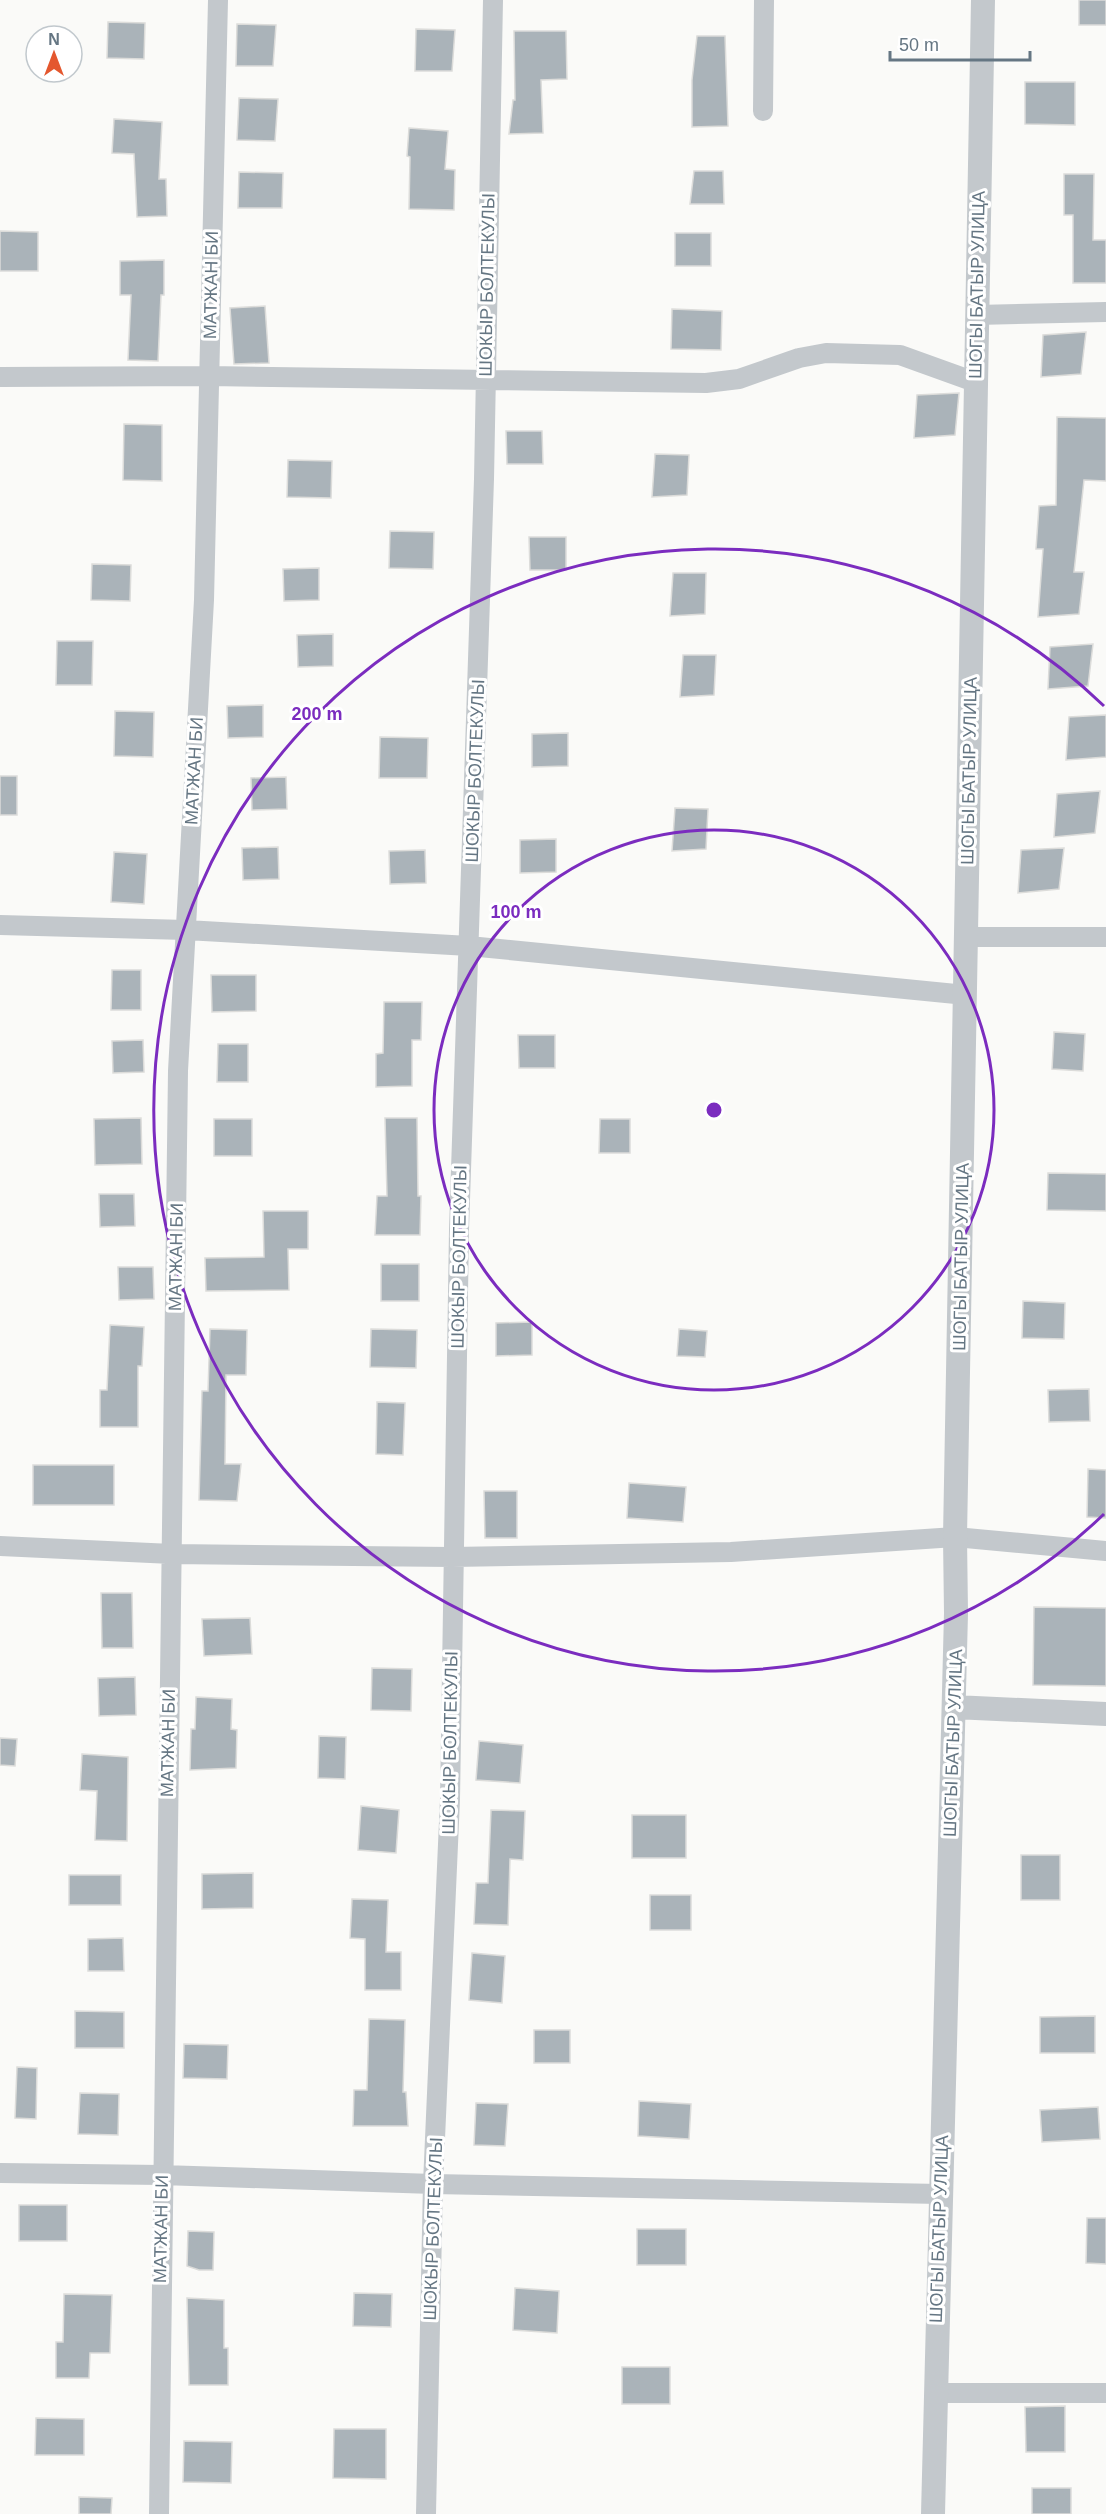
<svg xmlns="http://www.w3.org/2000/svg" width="1106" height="2514" viewBox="0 0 1106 2514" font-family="Helvetica,sans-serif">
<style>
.building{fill:#aab3b9;stroke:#dcdcda;stroke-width:1.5}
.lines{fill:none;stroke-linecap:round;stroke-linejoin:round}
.minor{stroke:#c3c8cc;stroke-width:20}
.tertiary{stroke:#c3c8cc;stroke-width:24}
.ring{fill:none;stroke:#7b2cbf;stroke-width:3}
.labels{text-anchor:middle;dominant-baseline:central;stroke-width:6;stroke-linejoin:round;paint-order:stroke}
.street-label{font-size:18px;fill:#657683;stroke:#fff}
.centre{fill:#7b2cbf;stroke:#fff;stroke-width:3}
.ring-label{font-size:18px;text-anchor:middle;font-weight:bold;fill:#7b2cbf;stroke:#fff;stroke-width:6;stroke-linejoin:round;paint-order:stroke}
</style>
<rect width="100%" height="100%" fill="#fafaf8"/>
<path class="building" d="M1079 0H1106V25H1079Z
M108 22 145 23 144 59 107 58Z
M237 24 276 25 273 66H236Z
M416 29 455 30 452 71H415Z
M514 31H566L567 79 541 80 543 133 509 134 513 100H515Z
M697 36H725L728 126 692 127V80Z
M1025 82H1075V125L1025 124Z
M239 98 278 99 275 141 237 140Z
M114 119 162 122 159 179H166L167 216 137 217 134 154 112 153Z
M409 128 448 131 445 169 455 170 454 210 409 209 410 157 407 156Z
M694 171H723L724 204H690Z
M239 172 283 173 282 208H238Z
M1064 174H1094L1093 240H1106V283H1073V215H1064Z
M0 231 38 232V271H0Z
M675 233H711V266H675Z
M164 260V295H161L158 361 128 360 131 295H120V261Z
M265 306 269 363 234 364 230 308Z
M672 309 722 311 721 350 671 349Z
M1086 332 1081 374 1041 377 1043 335Z
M959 393 955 435 914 438 917 395Z
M1057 417 1106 418V481L1084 480 1074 572H1084L1079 614 1038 617 1043 549H1036L1039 506 1056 505Z
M124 424 162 425V481L123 480Z
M506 431H542L543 464H507Z
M655 454 689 455 687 495 652 497Z
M288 460 332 461 331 498 287 497Z
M390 531 434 532 433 569 389 568Z
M529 537H566V570H530Z
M92 564 131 565 130 601 91 600Z
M319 568V600L284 601 283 569Z
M673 573H706L705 614 670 616Z
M333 634V666L298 667 297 635Z
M57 641H93L92 685H56Z
M1093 644 1088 686 1048 689 1050 647Z
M683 655H716L714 695 680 697Z
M263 705V737L228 738 227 706Z
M115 711 154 712 153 757 114 756Z
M1106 715V757L1066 760 1069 717Z
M568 733V766L532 767V734Z
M380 737 428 738 427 778H379Z
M0 776H17V815H0Z
M286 777 287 809 252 810 251 778Z
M1100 791 1095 833 1054 837 1057 794Z
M675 808 708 809 706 849 672 851Z
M556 839V872L520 873V840Z
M278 847 279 879 243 880 242 848Z
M1064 848 1059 889 1018 893 1021 850Z
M425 850 426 883 390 884 389 851Z
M114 852 147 854 144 904 111 902Z
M112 970H141V1010H111Z
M211 975H256V1011L212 1012Z
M384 1002H422L421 1040H412V1086L376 1087V1054L383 1053Z
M1054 1032 1085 1034 1083 1071 1052 1069Z
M518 1035H555V1068H519Z
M143 1040 144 1072 113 1073 112 1041Z
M218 1044H248V1082H217Z
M141 1118 142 1164 95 1165 94 1119Z
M385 1118H417L418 1196H421L420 1235H375L377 1196H387Z
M214 1119H252V1156H214Z
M600 1119H630V1153H599Z
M1048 1173 1106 1174V1211L1047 1210Z
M99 1194H134L135 1226 100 1227Z
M263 1211H308V1249H288L289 1290 206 1291 205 1258 264 1257Z
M381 1264H419V1301H381Z
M118 1267H153L154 1299 119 1300Z
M1023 1301 1065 1303 1064 1339 1022 1338Z
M532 1322V1355L496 1356V1323Z
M110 1325 144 1327 142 1366H138V1427H100V1390H107Z
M210 1329 247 1330 246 1375H226L225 1464H241L237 1501 199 1500 202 1391H208Z
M371 1329 417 1330 416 1368 370 1367Z
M679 1329 707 1331 705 1357 677 1356Z
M1089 1389 1090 1421 1049 1422 1048 1390Z
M377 1402 405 1403 403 1455 376 1454Z
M33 1465H114V1505H33Z
M1088 1469 1106 1470V1518L1087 1517Z
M629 1483 686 1487 683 1522 627 1518Z
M484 1491H517V1538H485Z
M101 1593H132L133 1648H102Z
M1034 1607 1106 1608V1686L1033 1685Z
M250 1618 252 1654 204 1656 202 1619Z
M372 1668 412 1669 411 1711 371 1710Z
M135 1677 136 1715 99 1716 98 1678Z
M196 1697 232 1699 231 1729 237 1730 236 1768 190 1770 191 1729H195Z
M319 1736 346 1737 345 1779 318 1778Z
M0 1738 17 1739 15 1766 0 1765Z
M479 1741 523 1745 520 1783 476 1780Z
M82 1754 128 1757 127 1841 95 1840 97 1791 80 1790Z
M361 1806 399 1810 396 1853 358 1850Z
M491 1810 525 1811 523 1860 510 1859 508 1925 474 1924 476 1883H488Z
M632 1815H686V1858H632Z
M1021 1855H1060V1900H1021Z
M253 1873V1908L202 1909V1874Z
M69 1875H121V1905H69Z
M650 1895H691V1930H650Z
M352 1899 388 1900 386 1952H401V1990H365V1939L350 1938Z
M123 1938 124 1971H88V1939Z
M472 1953 505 1956 502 2003 469 2000Z
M75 2011 124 2012V2048H75Z
M1095 2016V2053H1040V2017Z
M369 2019 405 2020 403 2092H406L408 2126H353L354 2090H367Z
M534 2030H570V2063H534Z
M184 2044 228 2045 227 2079 183 2078Z
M17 2067 37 2068 36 2119 15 2118Z
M80 2093 119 2094 118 2135 78 2134Z
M639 2101 691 2104 689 2139 638 2136Z
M476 2103 508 2104 505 2146 474 2145Z
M1098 2107 1100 2139 1042 2142 1040 2110Z
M19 2205H67V2241H19Z
M1087 2218H1106V2264L1086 2263Z
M637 2229H686V2265H637Z
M188 2231 214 2232 213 2270H199L187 2266Z
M515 2288 559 2291 557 2333 513 2330Z
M354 2293 392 2294 391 2327 353 2326Z
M64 2294 112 2295 110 2353H90L89 2378H56V2342H63Z
M187 2298 224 2300V2348H228V2385H189Z
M622 2367H670V2404H622Z
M1065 2406V2452H1026L1025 2407Z
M36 2418 84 2419V2455H35Z
M334 2429H386V2479L333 2478Z
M184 2441 232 2442 231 2483 183 2482Z
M1032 2488H1071V2514H1032Z
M79 2497 112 2498 111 2514H79Z"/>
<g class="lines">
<path class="minor" d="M763 111 764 0
M976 315 1106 312
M0 377 209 376 706 383 739 379 799 358 826 353 900 355 975 382
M0 925 186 930 469 946 966 995
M967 937H1106
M0 1546 172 1554 452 1557 731 1552 955 1537 1106 1551
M0 2173 162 2175 433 2184 940 2194
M935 2393H1106
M159 2514 178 1071 204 600 218 0
M426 2514 433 2184 450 1799 459 1230 484 479 493 0"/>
<path class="tertiary" d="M954 1707 1106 1714
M933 2514 956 1613 955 1537 983 0"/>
</g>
<g class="ring">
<circle cx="714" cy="1110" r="280"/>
<path d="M1104 1514A561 561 0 1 1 1104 706"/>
</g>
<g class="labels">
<g class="street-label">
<text transform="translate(211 285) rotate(-89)">МАТЖАН БИ</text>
<text transform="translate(487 285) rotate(-89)">ШОКЫР БОЛТЕКУЛЫ</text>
<text transform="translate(977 285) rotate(-89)">ШОГЫ БАТЫР УЛИЦА</text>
<text transform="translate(194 771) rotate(-87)">МАТЖАН БИ</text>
<text transform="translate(475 771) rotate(-88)">ШОКЫР БОЛТЕКУЛЫ</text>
<text transform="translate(969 771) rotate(-89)">ШОГЫ БАТЫР УЛИЦА</text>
<text transform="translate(176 1257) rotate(-89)">МАТЖАН БИ</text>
<text transform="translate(459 1257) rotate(-89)">ШОКЫР БОЛТЕКУЛЫ</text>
<text transform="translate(961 1257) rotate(-89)">ШОГЫ БАТЫР УЛИЦА</text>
<text transform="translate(168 1743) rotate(-89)">МАТЖАН БИ</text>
<text transform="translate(450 1743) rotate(-89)">ШОКЫР БОЛТЕКУЛЫ</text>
<text transform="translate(953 1743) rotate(-88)">ШОГЫ БАТЫР УЛИЦА</text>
<text transform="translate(161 2229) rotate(-89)">МАТЖАН БИ</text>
<text transform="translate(433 2229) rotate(-88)">ШОКЫР БОЛТЕКУЛЫ</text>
<text transform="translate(939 2229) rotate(-88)">ШОГЫ БАТЫР УЛИЦА</text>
</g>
</g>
<circle cx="714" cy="1110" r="9" class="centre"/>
<g class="ring-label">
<text x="317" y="720">200 m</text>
<text x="516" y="918">100 m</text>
</g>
<g transform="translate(54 54)"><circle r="28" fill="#ffffff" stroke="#c1c8cd" stroke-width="1.5"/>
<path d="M0-4.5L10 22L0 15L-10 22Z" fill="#e4572e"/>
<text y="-9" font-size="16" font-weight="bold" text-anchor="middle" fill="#657683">N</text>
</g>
<path d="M890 51v9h140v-9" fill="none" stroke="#657683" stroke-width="3"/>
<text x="899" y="51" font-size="18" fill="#657683" stroke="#ffffff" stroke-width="4.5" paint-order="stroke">50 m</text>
</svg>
